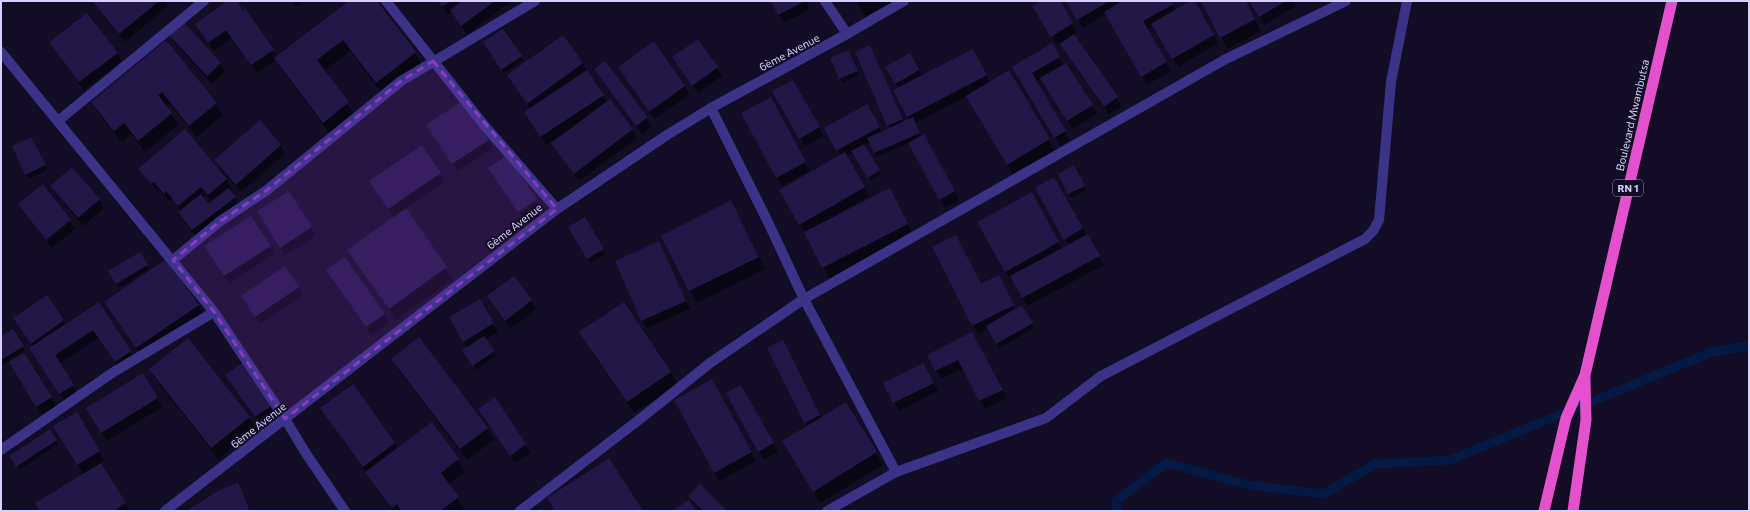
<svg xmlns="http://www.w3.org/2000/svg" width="1750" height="512" viewBox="0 0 1750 512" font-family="Commissioner,sans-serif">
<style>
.shadow{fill:#0007;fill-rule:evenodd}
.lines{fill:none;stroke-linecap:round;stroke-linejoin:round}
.stream{stroke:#051945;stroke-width:9}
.building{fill:#231748}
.minor{stroke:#3b3388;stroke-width:10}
.trunk{stroke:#e451cc;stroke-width:11}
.marked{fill:#843cc5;fill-opacity:0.2;stroke:#843cc5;stroke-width:3;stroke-dasharray:8 5;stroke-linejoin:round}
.labels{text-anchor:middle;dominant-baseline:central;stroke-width:4;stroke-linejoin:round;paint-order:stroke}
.shield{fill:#120c25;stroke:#9d95be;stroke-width:1}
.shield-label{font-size:10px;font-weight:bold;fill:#d8d0ff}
.street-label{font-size:11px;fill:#d8d0ff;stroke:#120c25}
</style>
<rect width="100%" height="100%" fill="#120c25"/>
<path class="shadow" d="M92 1H165L168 6 125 42Z
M228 1H235L277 57 351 1H375L415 53 422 65 383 94 350 51 324 71 355 115 330 134 282 70 276 60 257 73 232 38 214 51 201 33Z
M292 1H305L297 7Z
M438 1H512L467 34 452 12 448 15Z
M772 1H806L810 9 784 23Z
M856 1H894L865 17Z
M1041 1H1058L1077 32 1073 35 1117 98 1122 106 1109 115 1060 43 1057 45 1038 14Z
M1067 1H1121L1122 3 1124 1H1171L1176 10 1194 1 1218 43 1178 67 1154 26 1147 30 1171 71 1147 85 1106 14 1083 28Z
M1202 1H1245L1261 31 1228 49Z
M1251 1H1293L1296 6 1264 25Z
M183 22 220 64 225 72 212 84 174 42 170 34Z
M562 36 583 64 607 103 632 129 637 138 579 181 553 144 562 136 561 135 546 145 525 113 531 109 508 76Z
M698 40 722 76 698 93 673 57Z
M166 41 216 104 223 115 197 137 169 103 166 106 178 125 145 152 131 134 122 142 99 114 92 102Z
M50 42 117 53 122 61 84 90Z
M1052 45 1064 66 1066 64 1097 114 1072 129 1042 78 1036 81 1070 140 1060 146 1014 67Z
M870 46 904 122 910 120 895 90 898 88 886 67 909 54 922 76 978 58 990 83 1009 72 1056 152 1014 176 967 96 915 123 921 137 928 144 959 200 945 208 909 143 877 157 870 143 864 146 881 174 871 181 853 153 846 156 869 196 837 214 838 216 896 201 914 237 830 280 805 232 780 191 841 156 825 128 867 105 882 132 890 129Z
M487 47 521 56 523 60 504 73Z
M850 55 859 75 842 83 840 79Z
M605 62 652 126 642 134 595 70Z
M619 68 685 86 689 95 654 119Z
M793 81 824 136 805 146 774 92Z
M776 106 810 171 782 186 742 114Z
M427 126 488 140 493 148 458 172Z
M185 131 227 180 231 188 229 190 240 206 197 238 184 221 179 213 181 211 172 199 169 201 159 190 157 192 140 169ZM206 195 212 201 208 205 202 198Z
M33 142 47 170 29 179 13 147Z
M281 145 285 154 241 192 220 168 215 160Z
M422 147 445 182 405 209 453 279 396 320 349 250 394 218 375 189Z
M1074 167 1086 190 1071 198 1059 174Z
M72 168 99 200 104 208 83 226 56 194 51 186Z
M1054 178 1104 265 1027 306 1013 278 1010 279 979 222 1037 202 1062 249 1069 246 1037 188Z
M43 185 75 229 52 248 19 204Z
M537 201 541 208 524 220 519 213Z
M738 213 765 269 697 303 663 236Z
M584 218 605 254 590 263 569 227Z
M263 220 311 227 316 236 285 255Z
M658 242 690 309 647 328 642 320Z
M270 246 275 254 229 284 210 255Z
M933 248 981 285H1003L1016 310 1022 306 1034 328 1000 348 988 329 978 334Z
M139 253 149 269 119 288 110 271Z
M327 271 384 314 389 323 371 335Z
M514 277 536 309 510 329 488 297Z
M298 287 303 296 260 324 247 304Z
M46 296 66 325 99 303 135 360 120 370 99 337 59 364 78 394 65 402 35 357 33 347 14 319Z
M480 300 498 332 485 340 496 356 476 370 466 355 468 348 450 317Z
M198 305 204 317 144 359 112 314Z
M12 330 25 350 1 366V337Z
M783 341 821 418 846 403 883 465 820 503 790 453 807 427Z
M976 342 1007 398 985 409 963 368 941 379 928 355Z
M587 344 670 372 677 384 634 413Z
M392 359 487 428 494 440 467 460 399 371Z
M150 369 249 418 256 429 218 459 157 381Z
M15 371 51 397 56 406 42 415Z
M928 372 938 391 899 411 885 384Z
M143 374 162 407 107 441 87 408Z
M227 376 270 406 275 415 260 425Z
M712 381 756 461 719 481 675 401Z
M353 385 398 449 432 424 465 472 448 484 465 510 463 511H394L326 416Z
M741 386 778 452 764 460 727 393Z
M494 399 530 453 515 463 484 418Z
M77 414 104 460 100 463 130 511H41L84 475 55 427Z
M49 430 58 444 19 470 12 460Z
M238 484 251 511H188Z
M689 496 726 511H700Z"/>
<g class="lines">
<path class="stream" d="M1117 511 1116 501 1166 463 1249 485 1324 494 1375 464 1450 460 1712 352 1749 346"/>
</g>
<path class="building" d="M92 1H159L119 34Z
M227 1H237L243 10 245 8 274 50 251 65 226 30 208 43 195 24Z
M349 1H377L416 52 376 83 343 40 317 60 349 102 323 123 274 58Z
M438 1H451L442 7Z
M462 1H495L461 26 450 10Z
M771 1H805L778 15Z
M1040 1H1060L1073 23 1051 37 1032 6Z
M1066 1H1110L1077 20Z
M1122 1H1172L1174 4 1143 21 1167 62 1141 77 1104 12Z
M1190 1H1195L1214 35 1172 59 1151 24Z
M1201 1H1246L1255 19 1220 38Z
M1249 1H1286L1259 17Z
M87 13 118 53 79 82 49 42Z
M183 21 221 63 207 76 168 34Z
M503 29 522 56 501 70 483 42Z
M1074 34 1118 97 1104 107 1060 44Z
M563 35 583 63 527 104 507 75Z
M698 39 718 67 692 86 672 57Z
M166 40 217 103 189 126 162 92 158 95 172 113 138 141 124 123 114 131 91 102Z
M654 41 685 86 649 112 618 67Z
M1052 43 1060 57 1032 73 1066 131 1054 138 1012 67Z
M870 45 903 119 887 126 855 52Z
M973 49 987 75 907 117 893 90Z
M848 50 858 71 839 79 830 58Z
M910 53 919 70 895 84 885 67Z
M605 61 648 117 636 126 594 69Z
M1066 63 1093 105 1067 121 1040 78Z
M587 70 604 95 540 137 524 112Z
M1009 70 1050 139 1007 165 966 96Z
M793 80 820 127 799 139 772 91Z
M771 97 806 162 776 178 741 113Z
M610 99 633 129 574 174 551 143Z
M462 101 489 140 452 164 426 125Z
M867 104 880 127 836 151 824 128Z
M913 117 920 133 874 153 867 138Z
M260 120 281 145 236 185 214 160Z
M185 129 227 179 208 195 201 187 178 206 166 191 164 194 154 182 151 184 138 169Z
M924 134 955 191 939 200 908 143Z
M31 137 46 165 25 175 12 146Z
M864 144 880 170 868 178 851 151Z
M422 145 441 173 388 209 369 181Z
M845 152 865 187 799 225 779 190Z
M507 155 537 199 518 212 488 168Z
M1074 165 1085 186 1068 194 1058 174Z
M72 167 100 199 78 218 50 186Z
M1054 177 1083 228 1064 240 1035 188Z
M43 184 71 220 46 240 18 204Z
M228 188 236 197 192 230 178 212 201 194 208 204Z
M890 188 908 224 822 268 804 232Z
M289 191 312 227 280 248 257 211Z
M1032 192 1059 242 1005 272 977 222Z
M731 200 759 257 689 291 661 236Z
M406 208 447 267 389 309 347 250Z
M251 216 271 246 224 276 204 246Z
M585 217 604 249 587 259 568 227Z
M1088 234 1100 256 1022 298 1010 276Z
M956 235 981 284 999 275 1014 305 972 326 932 247Z
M659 241 686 301 641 321 615 261Z
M140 252 148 265 116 284 108 271Z
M345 257 385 314 366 327 326 270Z
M166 259 199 305 136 348 104 302Z
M285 266 299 287 255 317 241 296Z
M514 276 532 300 505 321 487 296Z
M47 295 64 320 31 344 13 318Z
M480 299 494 323 463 342 449 317Z
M99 302 131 351 115 362 93 330 55 355 74 385 59 394 29 348Z
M624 302 671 372 627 402 579 332Z
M1022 305 1033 323 996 344 986 326Z
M13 329 24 346 1 360V336Z
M972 332 1003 390 979 401 958 360 935 371 927 355Z
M484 336 495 351 472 366 462 350Z
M419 337 488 428 460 449 391 359Z
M188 338 250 417 211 448 149 369Z
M783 340 820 415 804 423 767 348Z
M24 353 52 397 36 407 9 362Z
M242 363 271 406 255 417 225 375Z
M923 363 934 383 893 403 883 383Z
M143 373 158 398 101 433 86 408Z
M712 379 752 452 714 473 674 400Z
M353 384 395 443 363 467 320 408Z
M741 385 774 443 758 452 726 393Z
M495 397 526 444 510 456 478 409Z
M846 402 877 452 813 492 782 441Z
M77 412 100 451 77 465 53 426Z
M432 422 459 459 441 473 459 497 440 511H401L397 504 392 508 365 472Z
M50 429 57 440 16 467 9 456Z
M609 458 643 511H555L547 498Z
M101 463 126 503 113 511H40L35 503Z
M238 482 250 511H186L218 491Z
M700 484 727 511H703L688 496Z
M689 500 696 511H672Z"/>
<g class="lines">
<path class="minor" d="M386 1 484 125 557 209
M825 1 847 34
M1 52 214 312 285 419 307 455 345 511
M711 108 767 220 804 299 896 472
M58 121 204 1
M173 260 219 222 267 190 401 81 535 1
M1 450 112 373 214 312
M165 511 557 209 667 135 711 108 847 34 904 1
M520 511 640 419 710 363 804 299 1224 60 1346 1
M827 511 896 472 1046 418 1101 376 1365 239 1373 231 1379 220 1391 82 1407 1"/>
<path class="trunk" d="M1544 511 1566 418 1585 375 1672 1
M1573 511 1586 420 1585 378"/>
</g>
<path class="marked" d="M433 61 557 209 285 419 214 312 173 260 219 222 267 190 401 81Z"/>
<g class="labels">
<rect class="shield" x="1613" y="180" width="30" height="16" rx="3"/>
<g class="shield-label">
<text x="1628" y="188">RN 1</text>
</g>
<g class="street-label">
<text transform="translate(789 52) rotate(-28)">6ème Avenue</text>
<text transform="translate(1632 115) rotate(-77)">Boulevard Mwambutsa</text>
<text transform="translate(514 226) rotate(-38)">6ème Avenue</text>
<text transform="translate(258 425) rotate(-38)">6ème Avenue</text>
</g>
</g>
<rect width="1750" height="512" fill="none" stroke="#d8d0ff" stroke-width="4"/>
</svg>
